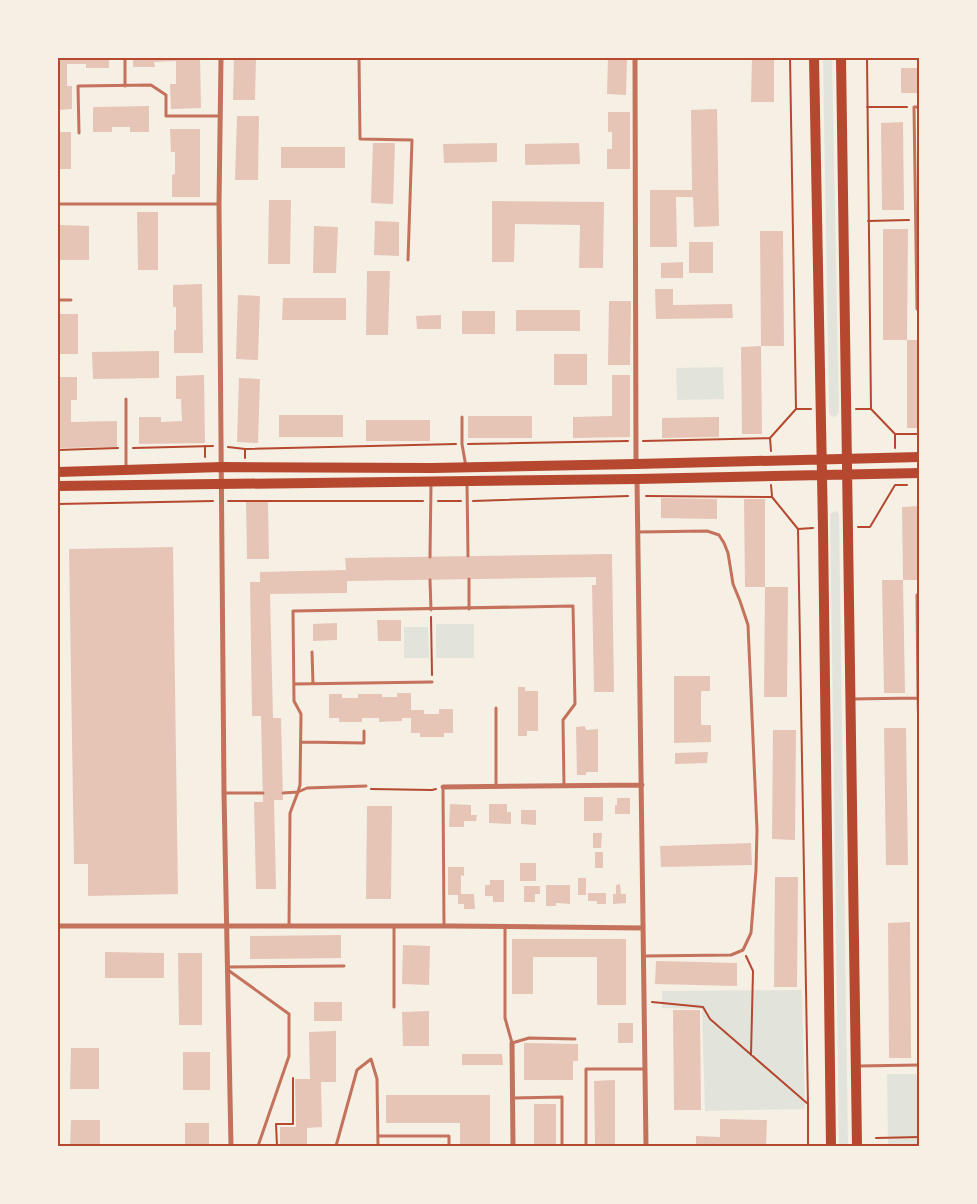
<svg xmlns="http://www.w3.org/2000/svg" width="977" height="1204" viewBox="0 0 977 1204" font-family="'Work Sans',sans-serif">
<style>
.green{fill:#e2e4dc}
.building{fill:#e6c5b7}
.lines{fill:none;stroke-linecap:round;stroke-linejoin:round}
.path{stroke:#b5482f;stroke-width:2}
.service{stroke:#c5725c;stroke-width:3}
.minor{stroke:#c5725c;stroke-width:5}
.primary{stroke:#b5482f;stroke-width:10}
.neatline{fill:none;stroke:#b5482f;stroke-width:2}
</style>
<rect width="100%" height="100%" fill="#f6efe4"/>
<path class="green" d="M823 58H832L839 413 835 417 831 416 829 413Z
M723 367 724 399 677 400 676 368Z
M835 511 837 512 839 514 848 1146H839L830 514Z
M436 624H474V658H436Z
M404 627H428L429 658H404Z
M802 990 805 1109 705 1111 702 1009 662 1008V991Z
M887 1074H919V1146H888Z"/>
<path class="building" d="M58 58H109V68H86V64H67V86H72V109L58 110Z
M133 58H200L201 108 171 109 170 84H176V61L154 62 155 67H133Z
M234 58H256L255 100H233Z
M608 58H627L626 95 607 94Z
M752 58H774V102H751Z
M901 68H920V93H901Z
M149 106V132H130V127H112V132H93V107Z
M717 109 719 226 694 227 693 197H676L677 247H650V190H692L691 110Z
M608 112H630V169H607V149H612V132H608Z
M237 116H259L258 180H235Z
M903 122 904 210H882L881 123Z
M170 129H200V197H172V175L175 174V152H171Z
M58 132H71V169H58Z
M373 143H395L393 204 371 203Z
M497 143V162L444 163 443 144Z
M579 143 580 164 525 165V144Z
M281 147H345V168H281Z
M269 200H291L290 264H268Z
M492 201 604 202 603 268H579L580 225 515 224 514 262H492Z
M137 212H158V270H138Z
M375 221 399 222V256L374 255Z
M58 225 89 226V260H58Z
M314 226 338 227 336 273H313Z
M883 229H908L907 340H883Z
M760 231H783L784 346H761Z
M689 242H713V273H689Z
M683 262V278H661V263Z
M367 271H390L388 335H366Z
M202 284 203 353H174V330H176V307H173V285Z
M655 289H673V305L732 304 733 318 656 319Z
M238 295 260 296 258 360 236 359Z
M283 298H346V320H282Z
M609 301H631L630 365H608Z
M516 310H580V331H516Z
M462 311H495V334H462Z
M58 314H78V354H58Z
M441 315V329H417L416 316Z
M907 340H920V428H907Z
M761 346 762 434H742L741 347Z
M159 351V378L93 379 92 352Z
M554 354H587V385H554Z
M204 375 205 443 139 444V417H161V422L182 421 181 399H176V376Z
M612 375H630V437L573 438V417L612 416Z
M58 377H77V400H71V422L117 421V447L58 448Z
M239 378 260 379 258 443 237 442Z
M279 415H343V437H279Z
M468 416H532V438H468Z
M719 417V437L662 438V418Z
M366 420H430V441H366Z
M661 498 717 499V519L661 518Z
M744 499H765V587H745Z
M246 501H268L269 559H247Z
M920 506V580H903L902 507Z
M173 547 178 894 88 896V864H74L69 549Z
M612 554 614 692H594L592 585H596V577L347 581V593L270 594 273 718H281L283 800H274L276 889H256L254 802H263L261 716H252L250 582H260V572L346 570 345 558Z
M882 580H903L905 693H884Z
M765 587H788L787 697H764Z
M377 620H401V641H378Z
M337 623V640L313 641V624Z
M674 676H710V691H701V725H711V742L674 743Z
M518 687H525V691H538V731H527V736H518Z
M397 693H411V710H424V714H439V709H453V733H444V737H420V733H411V718H402V721L379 722V718H362V722H339V718H329V694H342V698H358V694H382V697H397Z
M585 726 586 730 598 729V772H586V775H577L576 727Z
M884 728H906L908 865H886Z
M773 730H796L795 840 772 839Z
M708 752 707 763 675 764V753Z
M584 797H603V821H584Z
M617 798H630V814H615V805H617Z
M450 804 471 805V815H477L476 821H464V827H449Z
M489 804H507V812H511V824L489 823Z
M367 806H392L391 899H366Z
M521 810H536V825L521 824Z
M593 833H602L601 848H593Z
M751 843 752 865 661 867 660 846Z
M595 852H603V868H595Z
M520 863H536V881H520Z
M448 867H464V876L461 875V894H474L475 909H464V904H458V895H448Z
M775 877H798L797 987H774Z
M578 878H586V895H578Z
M490 880H504V902H493V896H485V885H490Z
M620 884 621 894H626V903L613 904V894H616V885Z
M546 885H570V904L556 903V906H546Z
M524 886H540V894H535V902H524Z
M588 893H606V904H597V901H588Z
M910 922 911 1058H889L888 923Z
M341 935V958L250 959V936Z
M512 939H626V1005H597V957H533V994H512Z
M403 945 430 946 429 985 402 984Z
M105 952 164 953V978H105Z
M178 953H202V1025H179Z
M656 961 737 963V986L655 984Z
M314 1002H342V1021H314Z
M673 1010H700L701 1110H674Z
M429 1011V1046H403L402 1012Z
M618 1023H633V1043H618Z
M336 1031V1082H321L322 1127 307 1128V1146H280V1127H296L295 1079H310L309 1032Z
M524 1043 578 1044V1061H573V1080H524Z
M71 1048H99V1089H70Z
M183 1052H210V1090H183Z
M462 1054H502L503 1065H462Z
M615 1080V1146H595L594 1081Z
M386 1095H490V1146H460V1123H386Z
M534 1104H556V1146H534Z
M720 1119 767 1120 766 1146H696V1136L720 1137Z
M71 1120H100V1146H70Z
M185 1123H209V1146H185Z"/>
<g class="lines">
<path class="path" d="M867 58 871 409
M867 107H907
M868 221 909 220
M796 409H811
M856 409H871L895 434H920
M895 435V448
M643 441 770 438
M468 444 628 441
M228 447 245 449 456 444
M133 448 213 446
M245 449V458
M58 450 118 448
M771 451 770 438 796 409 790 58
M205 457V446
M771 485 772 496
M646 496 772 497 798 529 813 528
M228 501H423
M438 501H461
M473 501 628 496
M58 504 213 501
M858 527H870L895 485H907
M798 529 808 1104V1146
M431 617 432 675
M371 789 432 790 436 789
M746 956 753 971 751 1055
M652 1002 703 1007 710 1019 808 1104
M876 1138 920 1137
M277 1146 276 1124H293V1078"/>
<path class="service" d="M125 58V86
M359 58 360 139 412 140 408 260
M920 107H914L917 309 920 311
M79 133 78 86 151 85 166 95V116H220
M58 204H219
M58 300H71
M126 399V469
M462 417V444L466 467
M467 484 468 556
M638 532 707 531 719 535 724 543 728 553 733 584 740 601 748 625 757 830 756 870 751 933 743 950 731 955 644 956
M430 557 431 484
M469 579V609
M430 580 431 610
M312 652 313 684
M294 684 432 682
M918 698 917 595 920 593
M851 699 918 698 920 767
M496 708V787
M302 742 364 743V731
M443 787 444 925
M224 793H263
M283 793 298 792 300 785 301 714 294 701 293 611 573 606 575 704 563 720 564 786
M289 926 290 813 298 792 307 788 366 786
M505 927V1018L512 1043 529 1038 575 1039
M227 967 344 966
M228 970 289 1014V1056L258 1146
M394 1007V926
M858 1066 920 1065
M513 1098 562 1097V1146
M378 1136H449V1146
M336 1146 357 1070 371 1059 377 1079 378 1146
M586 1146V1069H645"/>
<path class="minor" d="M221 58 219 204 224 793 231 1146
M635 58 636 464
M637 479 646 1146
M443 787 642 785
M58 926H451L643 928
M512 1043 513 1146"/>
<path class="primary" d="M814 58 823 528 831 1146
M841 58 857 1146
M58 472 222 467 432 468 636 464 920 457
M58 486 637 479 920 473"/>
</g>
<rect width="977" height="1204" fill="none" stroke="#f6efe4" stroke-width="118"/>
<rect x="59" y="59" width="859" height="1086" class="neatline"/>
</svg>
